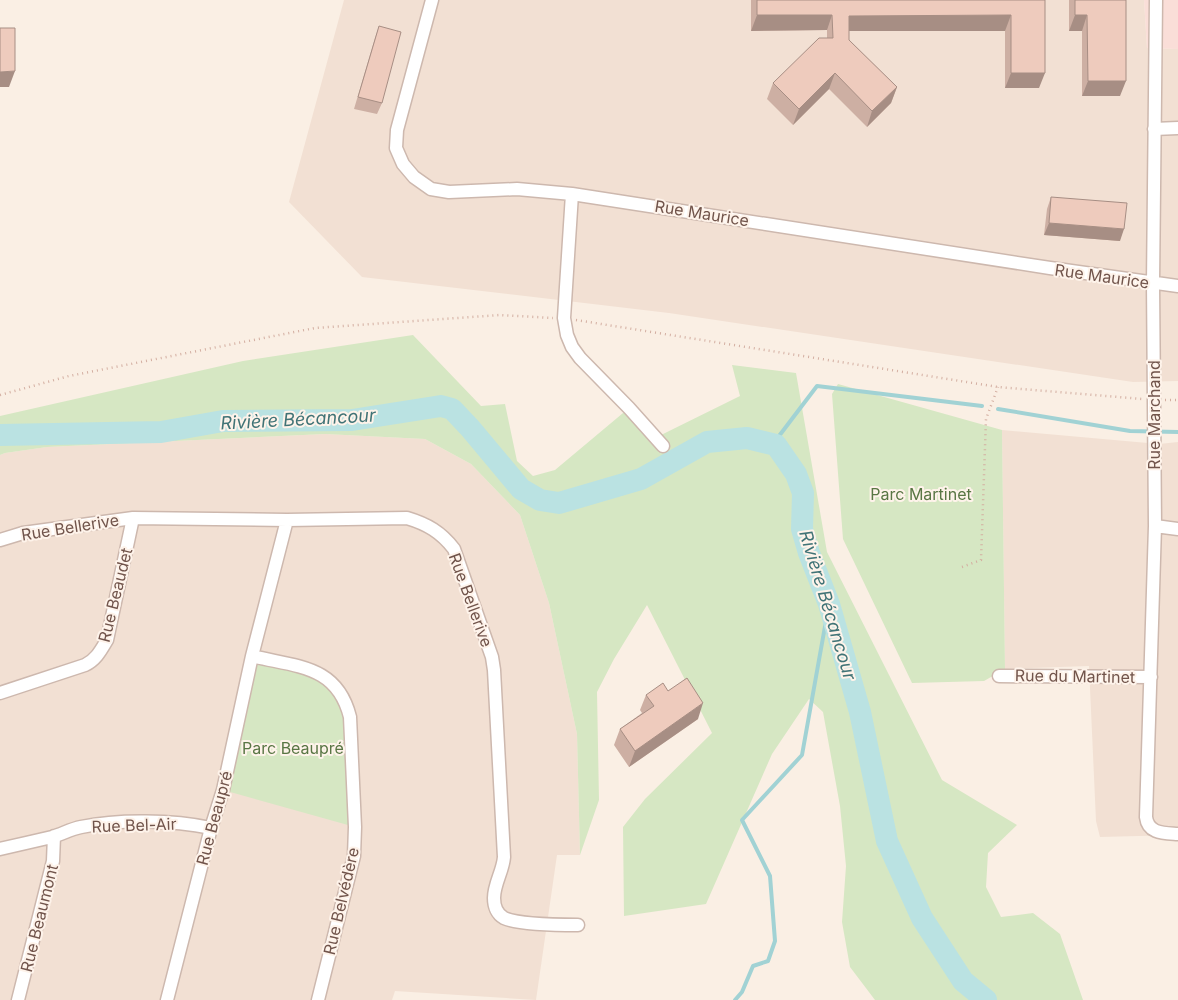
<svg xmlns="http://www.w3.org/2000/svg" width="1178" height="1000" viewBox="0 0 1178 1000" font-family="Inter,sans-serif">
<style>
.residential{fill:#f2e0d3}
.commercial{fill:#faded8}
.green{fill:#d6e7c3}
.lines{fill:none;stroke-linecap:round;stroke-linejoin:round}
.stream{stroke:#a1d2d4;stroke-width:4}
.river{stroke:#bae2e2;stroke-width:22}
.street-casing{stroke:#cdb8ae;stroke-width:15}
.path{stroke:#d3aea1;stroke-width:2.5;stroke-dasharray:1 4;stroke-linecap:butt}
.street{stroke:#fff;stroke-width:12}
.wall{fill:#cdafa3}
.shaded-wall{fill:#a78e84}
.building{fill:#eecbbd;stroke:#a78e84}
.labels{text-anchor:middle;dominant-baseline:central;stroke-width:4;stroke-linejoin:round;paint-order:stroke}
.street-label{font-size:16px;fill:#71544b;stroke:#fef3ea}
.park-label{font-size:16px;fill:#597644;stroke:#fef3ea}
.water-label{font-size:18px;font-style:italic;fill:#407376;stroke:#fef3ea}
</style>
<rect width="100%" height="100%" fill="#faefe4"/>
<path class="residential" d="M344 0H1144L1147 48 1178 49V381L1133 382 669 313 362 277 289 202Z
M1002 430 1159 444 1178 442V835L1100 837 1096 821 1089 666 1005 669Z
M325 434 425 439 471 464 520 515 549 603 577 734 580 855H557L536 1000 395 991 392 1000H0V455L5 453 47 447Z"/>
<path class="commercial" d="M1144 0H1178V49L1147 48Z"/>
<path class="green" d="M413 335 481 406 505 404 517 461 533 476 555 470 629 408 657 437 740 396 732 365 796 373 827 552 942 780 1017 825 988 853 986 887 1001 917 1033 913 1060 934 1083 1000H875L850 967 842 922 846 866 840 806 823 712 809 699 772 754 706 904 624 916 623 827 645 799 712 733 647 605 614 659 597 692 599 800 580 855 577 734 549 603 520 515 471 464 425 439 325 434 47 447 5 453 0 455V416L243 361Z
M838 384 1002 430 1005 669 984 681 912 683 843 539 832 394Z
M252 656 307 669 347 704 355 827 223 790Z"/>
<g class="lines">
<path class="stream" d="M998 409 1130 431 1178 432
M776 445 779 436 817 386 982 406
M735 1000 742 992 753 966 768 961 775 941 770 876 742 820 802 755 829 604"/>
<path class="river" d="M0 435 161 432 223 421 352 420 441 406 452 409 470 428 521 489 540 500 559 503 641 479 707 442 747 438 776 445 796 474 803 493 802 529 809 553 829 604 860 712 887 841 922 918 963 981 986 1000"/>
<g class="street-casing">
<path id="street" d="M432 0 397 130 396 148 403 164 414 177 431 189 449 192 517 189 572 194 1050 268 1178 286
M1156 0 1153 283 1155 526 1146 817C1148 834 1164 833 1178 834
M1154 129 1178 128
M572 194 564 318 567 335 572 347 580 358 629 408 663 446
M1155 526 1178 529
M0 540 23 533 133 518 287 520 407 518C427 524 441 532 454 549L492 657 494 670 504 857C503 871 494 884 494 898 494 906 497 914 504 918 519 925 560 925 578 925
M252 656C297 667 337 665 350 717L355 827 354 856 318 1000
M999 676 1151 677
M0 693 85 665C96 660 101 650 107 640L133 518
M0 849C17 845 35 841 52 837 62 834 71 829 81 827 119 819 173 820 211 828
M18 1000 53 861 54 836
M167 1000 211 828 223 790 252 656 287 520"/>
</g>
<path class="path" d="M576 320 998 387 1142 399
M0 395 69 376 315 328 500 315 553 318
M1165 400H1178
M962 567 981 560 986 419 998 387"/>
<use href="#street" class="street"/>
</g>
<path class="wall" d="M751 0H1045L1039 88H1005V31H849V40L897 87 891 103 867 127 829 89 793 125 767 99 773 83 827 38V30L751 31Z
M1069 0H1126L1120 96H1082V31H1069Z
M379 26 382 103 377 114 354 109 375 38Z
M1051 197 1120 241 1044 235 1047 209Z
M668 691 698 719 629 767 614 745 620 729 642 713 640 710 646 695Z"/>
<path class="shaded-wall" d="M757 15H832L827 30 751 31Z
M1011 15 1005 31H844L849 16Z
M1075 15H1087L1082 31H1069Z
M15 71 9 87H0V72Z
M835 73 829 89 793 125 799 109Z
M1011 73H1045L1039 88H1005Z
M1088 81H1126L1120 96H1082Z
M897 87 891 103 867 127 872 111Z
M1049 223 1124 229 1120 241 1044 235Z
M703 703 698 719 629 767 635 751Z"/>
<path class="building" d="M757 0H1045V73H1011V15L849 16V40L897 87 872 111 835 73 799 109 773 83 819 38H833L832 15H757Z
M1075 0H1126V81H1088L1087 15H1075Z
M379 26 401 32 382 103 358 97Z
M0 28H15V71L0 72Z
M1051 197 1127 203 1124 229 1049 223Z
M687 678 703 703 635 751 620 729 654 706 646 695 663 683 668 691Z"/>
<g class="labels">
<g class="street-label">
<text transform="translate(702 213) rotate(9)">Rue Maurice</text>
<text transform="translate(1102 276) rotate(8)">Rue Maurice</text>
<text transform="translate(1154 415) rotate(-90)">Rue Marchand</text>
<text transform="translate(70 527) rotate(-9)">Rue Bellerive</text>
<text transform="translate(115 595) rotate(-76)">Rue Beaudet</text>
<text transform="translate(471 600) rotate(70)">Rue Bellerive</text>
<text transform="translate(1075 676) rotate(1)">Rue du Martinet</text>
<text transform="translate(214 818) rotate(-75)">Rue Beaupré</text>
<text transform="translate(134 825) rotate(-2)">Rue Bel-Air</text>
<text transform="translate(341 901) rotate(-77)">Rue Belvédère</text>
<text transform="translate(39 918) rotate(-76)">Rue Beaumont</text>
</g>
<g class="park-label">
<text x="921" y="494">Parc Martinet</text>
<text x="293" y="748">Parc Beaupré</text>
</g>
<g class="water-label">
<text transform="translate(298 419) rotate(-3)">Rivière Bécancour</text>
<text transform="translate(828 605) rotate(73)">Rivière Bécancour</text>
</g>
</g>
</svg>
